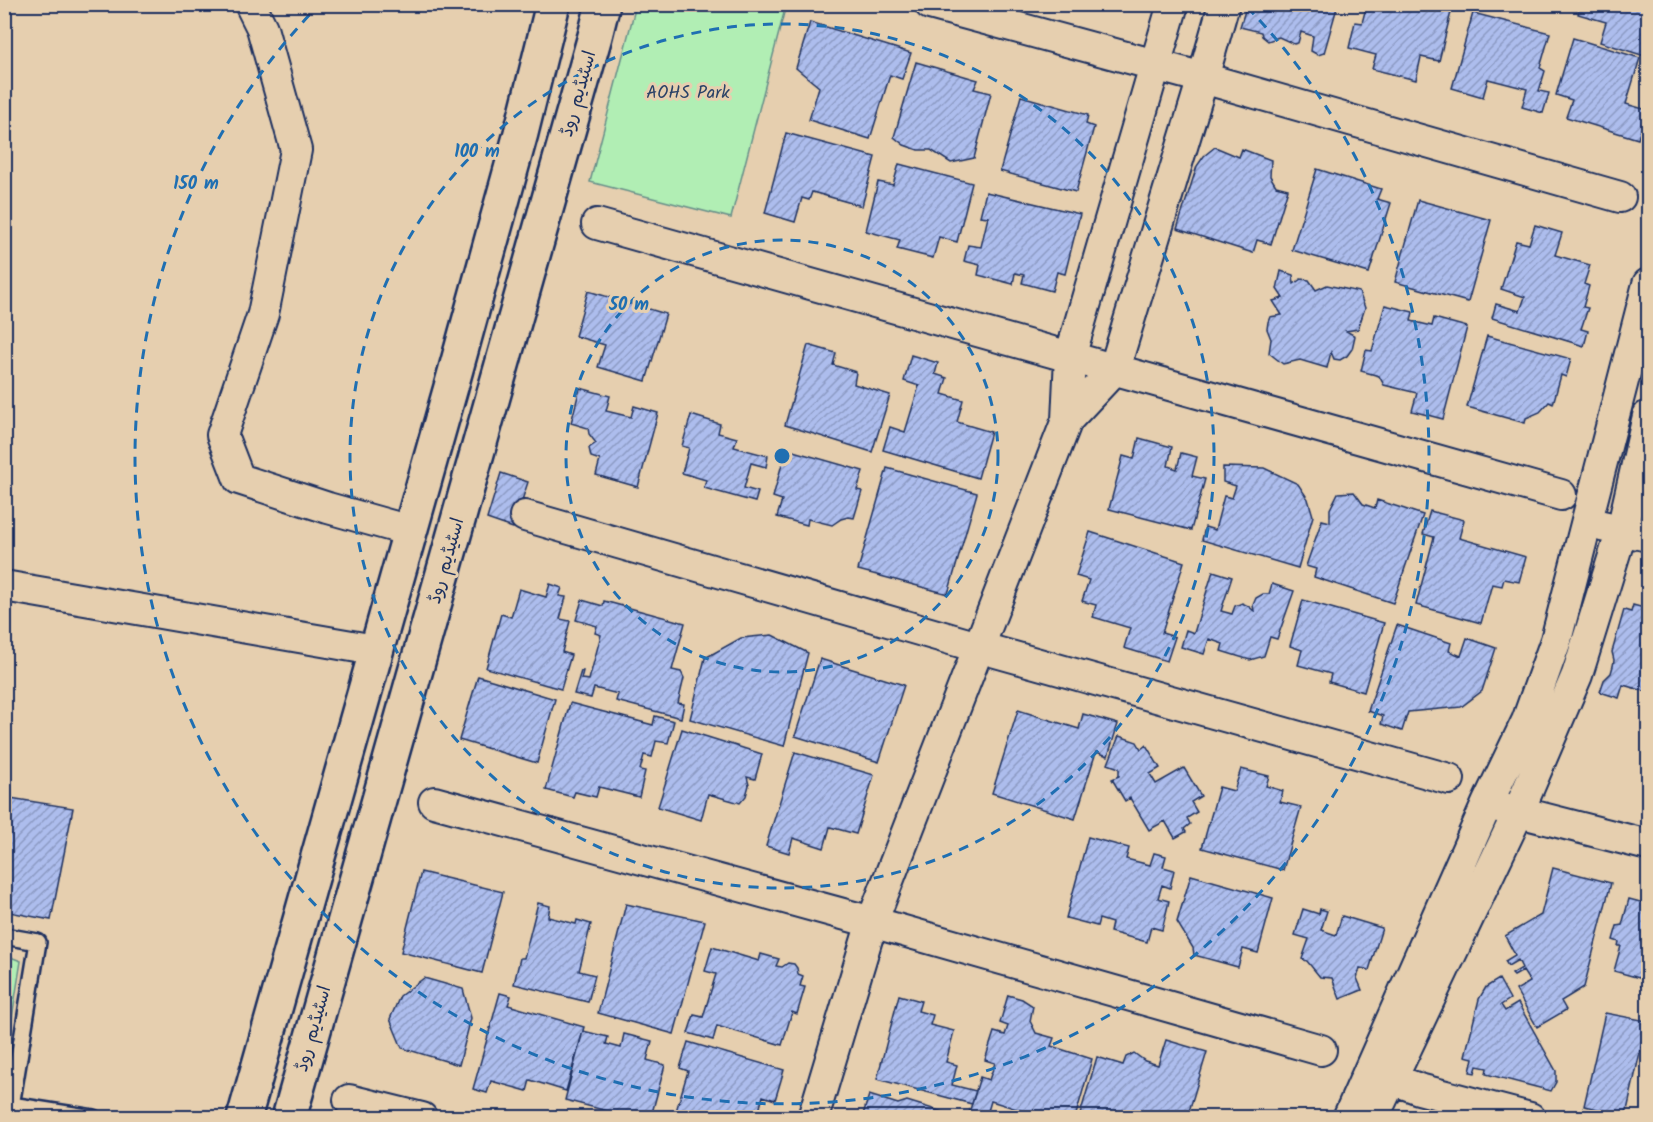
<svg xmlns="http://www.w3.org/2000/svg" width="1653" height="1122" viewBox="0 0 1653 1122" font-family="Kalam,'Playpen Sans Arabic',sans-serif">
<style>
.green{fill:#b1eeb4;stroke:#668e89;stroke-width:1.5}
.building{fill:url(#building-hatch);stroke:#1b2f5e;stroke-width:1.5}
.lines{fill:none;stroke-linecap:round;stroke-linejoin:round}
.service-casing{stroke:#1b2f5e;stroke-width:20}
.minor-casing{stroke:#1b2f5e;stroke-width:34}
.primary-casing{stroke:#1b2f5e;stroke-width:38}
.service{stroke:#e6cfaf;stroke-width:15}
.minor{stroke:#e6cfaf;stroke-width:30}
.primary{stroke:#e6cfaf;stroke-width:33}
.ring{fill:none;stroke:#1f6fb2;stroke-width:3;stroke-dasharray:10 8}
.labels{text-anchor:middle;dominant-baseline:central;stroke-width:6;stroke-linejoin:round;paint-order:stroke}
.park-label{font-size:18px;fill:#2a4267;stroke:#e6cfaf}
.street-label{font-size:18px;fill:#1b2f5e;stroke:#e6cfaf}
.centre{fill:#1f6fb2;stroke:#e6cfaf;stroke-width:3}
.ring-label{font-size:18px;text-anchor:middle;font-weight:bold;fill:#1f6fb2;stroke:#e6cfaf;stroke-width:6;stroke-linejoin:round;paint-order:stroke}
</style>
<defs>
<pattern id="building-hatch" width="6" height="6" patternUnits="userSpaceOnUse" patternTransform="scale(1.5)"><rect width="6" height="6" fill="#adbded"/><path d="M-1 1l2-2M0 6l6-6M5 7l2-2" fill="none" stroke="#8c9ac3"/></pattern>
</defs>
<rect width="100%" height="100%" fill="#e6cfaf"/>
<filter id="ink" filterUnits="userSpaceOnUse"><feTurbulence type="fractalNoise" baseFrequency=".0167" numOctaves="2"/><feDisplacementMap in="SourceGraphic" scale="12" xChannelSelector="R" yChannelSelector="G"/><feConvolveMatrix kernelMatrix="1 2 1 2 8 2 1 2 1" color-interpolation-filters="sRGB"/></filter>
<g filter="url(#ink)">
<path class="green" d="M636 5H786L731 218 590 182Z
M5 955 21 961 5 1062Z"/>
<path class="building" d="M1247 4H1338L1324 53 1318 55 1311 51 1313 36 1301 32 1298 43 1294 44 1279 37 1268 41 1262 36 1261 32 1240 27Z
M1367 4H1453L1439 61 1421 57 1416 80 1372 69 1376 55 1349 48 1355 22 1362 23Z
M1580 4H1648V57L1600 42 1606 22 1578 14Z
M1473 13 1550 33 1540 68 1545 71 1539 91 1549 93 1543 113 1522 107 1527 89 1488 79 1483 97 1452 88Z
M810 22 911 53 902 79 890 75 870 139 809 120 819 87 796 68Z
M1573 38 1640 58 1626 104 1647 110 1638 139 1566 117 1572 100 1556 95Z
M916 62 978 80 974 89 991 93 974 158 951 163 931 150H918L904 145 894 137Z
M1021 96 1088 115 1086 124 1094 127 1076 192 1000 171Z
M786 133 875 157 862 206 812 192 809 200 802 198 795 222 765 213Z
M1215 147 1239 157 1242 149 1271 160 1270 176 1276 186 1288 189 1271 244 1257 240 1253 253 1177 229 1197 166 1204 156Z
M899 164 972 183 957 242 939 237 933 258 897 249 900 240 866 231 878 182 893 185Z
M1317 169 1381 189 1377 199 1391 203 1369 273 1292 250Z
M986 192 1080 214 1065 274 1057 272 1052 291 1022 283 1024 275 1015 273 1013 284 978 275 980 265 964 261 968 245 981 247 988 217 980 216Z
M1418 200 1491 220 1468 302 1395 282Z
M1535 225 1562 233 1555 255 1590 265 1584 284 1589 286 1583 307 1588 308 1581 329 1588 331 1584 346 1492 318 1496 304 1520 311 1525 297 1501 289 1516 241 1529 244Z
M1281 271 1293 275 1294 284 1301 279 1309 280 1316 290 1327 285 1359 292 1365 308 1358 329 1346 331 1355 336 1352 349 1347 356 1340 360 1334 359 1331 352 1327 368 1300 360 1283 364 1269 353 1271 339 1267 329 1268 322 1270 317 1282 315 1273 301 1283 298 1277 289Z
M588 291 666 314 646 381 598 367 605 345 575 336Z
M1385 305 1413 312 1411 321 1432 326 1434 318 1467 327 1443 419 1412 411 1417 393 1384 385 1379 376 1361 371 1366 350 1372 351Z
M1487 336 1571 359 1566 377 1561 375 1553 404 1549 402 1540 412 1526 418 1525 423 1467 407Z
M808 345 836 353 833 365 856 372 854 384 890 395 872 452 785 425Z
M911 355 938 363 935 374 947 378 942 394 963 400 957 422 991 432 978 478 883 450 890 427 905 432 919 386 904 381Z
M580 388 610 396 606 411 631 417 634 406 658 413 638 487 596 475 600 460 591 457 589 448 596 443 589 434 588 428 571 423Z
M691 415 720 424 718 433 737 438 734 447 768 456 766 467 751 463 744 488 758 492 755 502 704 488 706 480 682 473 689 448 682 446Z
M1139 438 1172 447 1168 466 1177 469 1181 453 1197 457 1192 476 1205 479 1191 530 1109 509 1123 456 1134 459Z
M786 449 863 471 857 490 862 491 854 518 848 517 841 519 832 525 808 519 807 525 777 517 782 500 773 497Z
M1223 467 1264 468 1298 484 1308 499 1313 516 1298 568 1202 540 1205 527 1215 530 1224 496 1232 498 1236 486 1223 482Z
M887 468 977 493 948 594 858 570Z
M501 473 528 482 513 528 487 519Z
M1354 492 1363 504 1375 508 1377 500 1423 515 1393 603 1314 577 1316 569 1306 566 1322 520 1330 522V509L1338 493Z
M1430 511 1464 520 1459 538 1526 557 1519 582 1504 579 1502 586 1492 584 1481 623 1416 605 1434 537 1423 534Z
M1090 532 1184 562 1162 633 1175 637 1167 661 1124 648 1130 628 1093 617 1096 605 1082 601 1089 580 1076 576Z
M1213 571 1232 577 1221 611 1232 614 1235 606 1242 603 1248 606 1254 611 1253 605 1256 598 1263 594H1269L1272 584 1294 591 1277 639 1270 637 1264 656 1250 660 1221 651 1223 644 1209 639 1204 654 1181 647 1186 630 1194 633Z
M550 584 562 588 559 596 566 597 560 619 570 621 562 652 571 655 561 689 486 668 501 614 511 617 519 589 546 597Z
M582 600 603 606 604 601 685 623 672 670 681 672 684 678 678 703 684 704 681 718 616 701 618 694 594 688 591 698 574 694 581 671H583L581 679 589 680 601 635 595 633 597 626 576 620Z
M1303 600 1384 623 1364 692 1329 682 1331 674 1298 665 1302 650 1290 646Z
M1633 605 1648 609V692L1623 685 1619 698 1600 692 1604 680 1611 673 1613 666 1614 660 1612 652 1624 610 1631 612Z
M1397 625 1451 643 1449 651 1461 656 1467 638 1496 648 1482 691 1461 707 1408 712 1402 731 1381 724 1383 716 1368 711Z
M772 635 808 653 784 746 690 719 705 658 741 638Z
M820 659 904 685 879 762 795 736Z
M478 676 555 699 537 763 459 740Z
M570 703 653 725 655 716 674 721 668 743 656 741 652 757 644 755 640 770 645 771 639 797 599 787 596 797 575 792 573 797 546 790Z
M1018 710 1079 729 1083 714 1118 724 1108 756 1096 752 1075 819 992 793Z
M682 729 762 754 755 779 747 777 749 785 746 796 740 803 708 794 701 820 658 807Z
M1119 736 1137 742 1141 749 1146 745 1160 768 1150 774 1156 784 1184 768 1201 796 1191 802 1197 812 1187 818 1190 824 1184 829 1186 832 1175 838 1165 821 1149 830 1130 798 1125 801 1112 779 1119 776V768L1108 764Z
M795 752 874 775 856 834 830 827 824 848 793 838 789 853 766 846Z
M1241 769 1269 776 1266 786 1283 791 1280 802 1301 807 1283 870 1202 848 1219 787 1234 791Z
M4 797 73 808 51 920 4 911Z
M1088 837 1129 848 1126 859 1150 865 1154 853 1166 856 1163 867 1174 870 1170 888 1162 885 1158 898 1169 901 1162 930 1151 927 1147 942 1110 932 1112 923 1099 919 1097 926 1066 918Z
M1553 868 1611 883 1584 987 1561 1001 1566 1010 1537 1027 1516 990 1530 982 1523 971 1514 976 1512 974 1522 968 1518 960 1508 966 1505 961 1515 955 1505 936 1541 915Z
M421 872 503 892 482 973 401 952Z
M1191 875 1273 898 1258 953 1243 949 1238 967 1194 955 1193 948 1177 922Z
M1629 899 1648 904V988L1641 986 1643 979 1614 971 1621 946H1618L1619 942 1613 940 1617 926 1622 925Z
M538 903 550 906 548 917 576 924 577 920 591 924 579 971 595 975 588 1002 514 984 520 958H524Z
M626 904 705 921 674 1034 598 1013Z
M1303 909 1319 914 1320 909 1327 911 1321 930 1336 935 1342 916 1382 928 1369 970 1360 968 1357 978 1362 990 1340 999 1332 978 1320 977 1307 961 1302 959 1309 939 1295 935Z
M712 947 759 961 761 954 779 959 776 966 782 967 788 963 794 964 797 968 798 974 803 976 800 986 805 987 797 1014 792 1012 782 1045 717 1026 713 1040 688 1033 694 1015 703 1017 716 974 705 971Z
M424 978 463 989 471 1018 459 1065 402 1048 390 1019 400 996Z
M1499 979 1510 999 1501 1005 1505 1011 1518 1003 1556 1071V1082L1551 1091 1486 1074 1487 1068 1477 1066 1475 1073 1470 1072 1473 1058 1465 1056 1479 999 1486 987Z
M500 993 511 996 508 1005 584 1027 566 1091 530 1080 527 1091 491 1081 487 1093 473 1089Z
M899 995 921 1001 918 1011 933 1015 930 1025 954 1031 946 1062 957 1065 952 1085 976 1091 972 1104 877 1079Z
M1008 995 1022 999 1033 1006 1030 1021 1036 1033 1054 1038 1051 1046 1092 1059 1075 1118H1046L991 1101 986 1118 969 1113 980 1077 989 1080 995 1063 985 1060 994 1032 1005 1035 1008 1026 1000 1023Z
M1605 1013 1647 1021 1626 1115 1584 1106Z
M583 1031 608 1037 606 1044 621 1048 624 1034 652 1041 647 1060 665 1065 652 1113 669 1116 668 1118H634L565 1100Z
M1166 1040 1207 1052 1187 1118H1079L1097 1057 1123 1065 1126 1057 1134 1053 1145 1061 1158 1065Z
M688 1042 784 1070 775 1100 763 1096 760 1107 767 1118H674L688 1071 680 1068Z
M869 1095 898 1104 907 1101 959 1117 862 1118Z"/>
<g class="lines">
<g class="service-casing">
<path id="service" d="M4 936 38 942 9 1118
M11 1105 93 1118"/>
</g>
<g class="minor-casing">
<path id="minor" d="M250 4 262 28 296 150 263 314 222 435 239 479 328 508 410 531
M930 4 1203 78 1620 197
M597 224 1561 495
M1067 420 1114 370 1203 78 1224 4
M525 516 978 647 1449 779
M1602 526 1648 536
M4 586 375 650
M434 802 872 922 1321 1050
M1499 807 1648 845
M1374 1072 1419 1089 1530 1118
M349 1100 422 1118
M813 1118 872 922 1067 420 1070 357 1173 4
M1348 1118 1487 804 1527 721 1556 640 1648 284
M1373 1118 1518 813 1577 675 1622 530 1648 416"/>
</g>
<g class="primary-casing">
<path id="primary" d="M244 1118 451 387 521 133 553 4
M289 1118 595 36 603 4"/>
</g>
<use href="#service" class="service"/>
<use href="#minor" class="minor"/>
<use href="#primary" class="primary"/>
</g>
</g>
<g class="ring">
<circle cx="782" cy="456" r="216"/>
<circle cx="782" cy="456" r="432"/>
<path d="M1247 7A647 647 0 1 1 317 7"/>
</g>
<g class="labels">
<g class="park-label">
<text x="688" y="93">AOHS Park</text>
</g>
<g class="street-label">
<text transform="translate(579 94) rotate(-74)">اسٹیڈیم روڈ</text>
<text transform="translate(447 561) rotate(-74)">اسٹیڈیم روڈ</text>
<text transform="translate(314 1029) rotate(-74)">اسٹیڈیم روڈ</text>
</g>
</g>
<circle cx="782" cy="456" r="9" class="centre"/>
<g class="ring-label">
<text x="477" y="157">100 m</text>
<text x="196" y="189">150 m</text>
<text x="629" y="310">50 m</text>
</g>
<rect width="1653" height="1122" fill="none" stroke="#e6cfaf" stroke-width="24"/>
<rect x="12" y="12" width="1629" height="1098" fill="none" stroke="#1b2f5e" stroke-width="2" filter="url(#ink)"/>
</svg>
